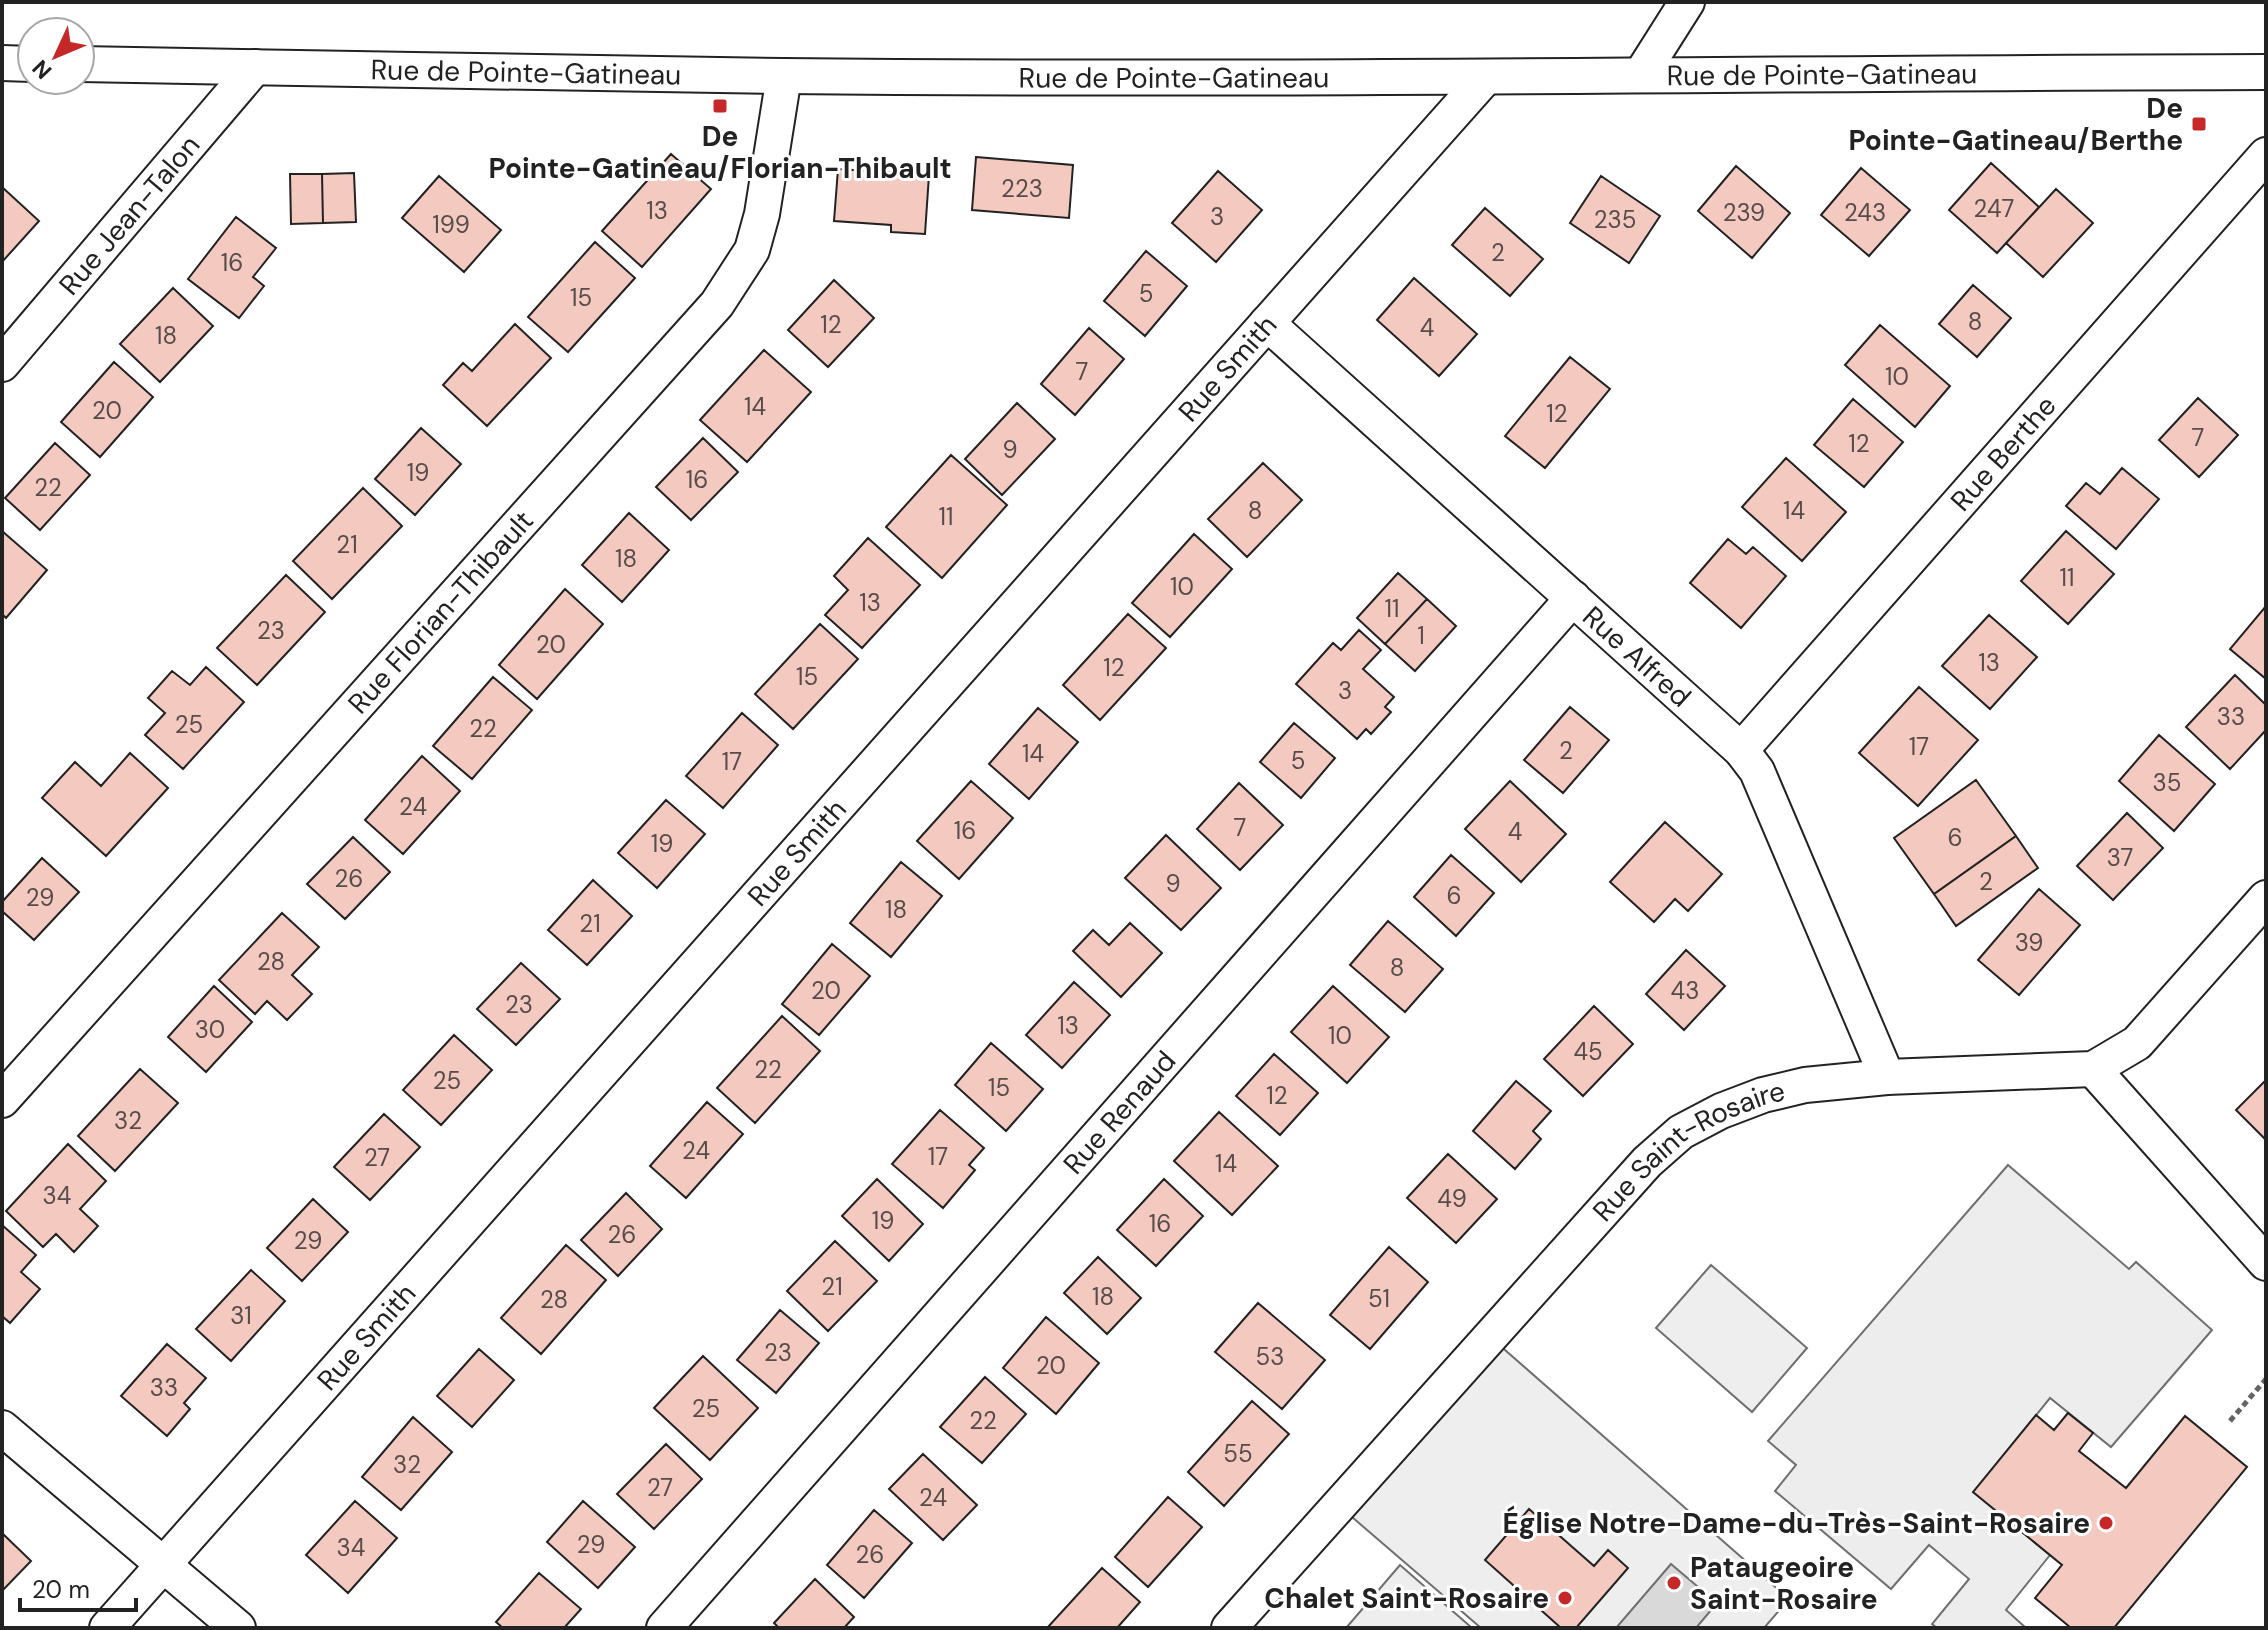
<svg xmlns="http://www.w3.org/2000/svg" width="2268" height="1630" viewBox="0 0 2268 1630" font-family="'DM Sans',sans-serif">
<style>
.green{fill:#eee;stroke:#6f6f6f;stroke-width:2}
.parking{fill:#ededed;stroke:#6f6f6f;stroke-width:2}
.water{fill:#d9d9d9;stroke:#6f6f6f;stroke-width:2}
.building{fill:#f3c9c0;stroke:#222;stroke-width:2}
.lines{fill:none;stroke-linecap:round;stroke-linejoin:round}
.minor-casing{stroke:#222;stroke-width:38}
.path{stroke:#646464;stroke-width:5;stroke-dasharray:6 4;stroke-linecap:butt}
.minor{stroke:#fff;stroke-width:34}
.poi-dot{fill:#c62828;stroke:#fff;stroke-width:3}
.labels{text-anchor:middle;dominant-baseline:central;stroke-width:6;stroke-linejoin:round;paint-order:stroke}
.number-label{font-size:24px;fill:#564c4a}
.street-label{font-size:28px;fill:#222;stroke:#fff}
.poi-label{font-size:28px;font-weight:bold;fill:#222;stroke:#fff;text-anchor:end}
</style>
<rect width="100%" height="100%" fill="#fff"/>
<path class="green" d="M1711 1265 1807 1348 1752 1412 1656 1328Z
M1489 1336 1789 1599 1764 1628H1481L1338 1505Z
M1400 1565 1472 1628H1346Z"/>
<path class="parking" d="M2008 1165 2129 1269 2136 1262 2212 1330 2111 1447 2050 1398 1974 1492 2050 1555 2006 1610 2026 1628H1937L1932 1624 1969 1579 1929 1545 1891 1589 1775 1491 1796 1465 1768 1441Z"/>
<path class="water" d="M1671 1564 1717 1603 1696 1628H1616Z"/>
<path class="building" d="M671 154 711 189 642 267 602 231Z
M976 157 1073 165 1069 218 972 210Z
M1991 163 2039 207 1997 253 1949 210Z
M1736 166 1790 213 1752 258 1698 211Z
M1861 168 1910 210 1869 256 1821 215Z
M838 169 929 175 925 234 891 232V225L834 221Z
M1218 171 1262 210 1216 262 1172 223Z
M354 173 356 222 323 223 322 174Z
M290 174H322L323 223 291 224Z
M439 176 501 230 464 272 402 218Z
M1601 176 1660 216 1629 263 1570 223Z
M2 187 39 221 2 262Z
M2056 189 2093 223 2043 277 2006 243Z
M1485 208 1543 259 1510 296 1452 245Z
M236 217 276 248 253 277 264 286 239 318 188 279Z
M595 242 635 278 568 352 528 317Z
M1146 251 1187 286 1145 336 1104 301Z
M1414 278 1477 334 1439 376 1377 320Z
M834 280 874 318 828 367 788 330Z
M1973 285 2011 318 1977 357 1939 324Z
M173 288 213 326 160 382 120 344Z
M515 324 551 358 487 426 443 385 463 363 472 371Z
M1880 325 1950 386 1915 427 1845 365Z
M1089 328 1124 359 1075 415 1041 384Z
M764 350 811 392 747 462 700 420Z
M1570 357 1610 389 1545 468 1505 436Z
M114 362 153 397 100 457 61 422Z
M2198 398 2238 435 2199 477 2159 440Z
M1853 399 1903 442 1864 487 1814 445Z
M1017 403 1055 439 1002 495 965 459Z
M421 428 461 464 415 515 375 479Z
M703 438 738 472 691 520 656 487Z
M55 443 90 475 40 530 5 498Z
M951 455 1007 505 942 578 886 527Z
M1786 458 1846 512 1802 561 1742 507Z
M1263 463 1302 500 1247 557 1208 519Z
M2122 468 2159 499 2116 549 2066 506 2086 483 2100 494Z
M363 488 402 526 332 599 293 561Z
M629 513 669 550 622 602 582 565Z
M2 531 47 570 6 618 2 614Z
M2066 531 2114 574 2068 624 2021 581Z
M1194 534 1232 569 1170 637 1132 603Z
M868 538 920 585 862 648 825 615 848 590 834 576Z
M1728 539 1746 554 1753 547 1786 576 1741 628 1690 583Z
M1398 573 1427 599 1385 644 1357 618Z
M286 575 325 612 257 685 217 648Z
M565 589 603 624 537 699 499 665Z
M1427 599 1456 626 1415 671 1385 644Z
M2266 606V679L2230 649Z
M1128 614 1166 648 1100 720 1063 685Z
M1989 615 2037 657 1990 709 1942 666Z
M820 624 858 659 793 729 755 694Z
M1359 630 1381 650 1363 669 1394 697 1385 707 1391 712 1371 734 1366 729 1357 739 1296 684 1333 643 1341 650Z
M206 667 244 702 183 769 145 735 165 713 148 698 172 671 190 685Z
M2235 675 2266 705V730L2230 769 2186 727Z
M493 677 532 710 472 779 433 746Z
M1919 687 1978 740 1918 806 1859 753Z
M1570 707 1609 740 1563 793 1524 760Z
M1038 708 1078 742 1029 799 989 764Z
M742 713 778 745 723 808 686 776Z
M1294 723 1335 758 1301 798 1260 762Z
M2159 735 2215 784 2174 831 2119 781Z
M130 753 168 788 106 856 42 798 75 762 101 786Z
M422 756 460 791 403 854 365 820Z
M1976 780 2016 836 1934 894 1894 838Z
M971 781 1013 818 959 879 917 841Z
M1510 781 1566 834 1521 882 1465 829Z
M1239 783 1283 825 1240 870 1197 829Z
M666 800 705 834 657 888 618 853Z
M2127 813 2163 848 2113 900 2077 866Z
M1665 822 1722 874 1688 911 1675 899 1654 922 1610 882Z
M1166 835 1221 888 1181 930 1125 878Z
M2016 836 2038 868 1956 926 1934 894Z
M353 837 390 872 345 919 307 884Z
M1451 855 1494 893 1456 936 1414 897Z
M42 858 79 892 34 940 2 911V902Z
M901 862 942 896 891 957 850 923Z
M593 880 632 916 587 965 548 930Z
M2039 889 2080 925 2019 995 1978 960Z
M282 913 319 947 292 975 312 994 287 1020 267 1001 255 1014 219 980Z
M1388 921 1443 969 1405 1012 1350 965Z
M1130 923 1162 953 1121 997 1073 951 1093 930 1109 945Z
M832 944 870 976 819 1035 782 1004Z
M1686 950 1725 986 1684 1030 1646 994Z
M521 963 560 999 516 1045 477 1009Z
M1074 982 1110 1015 1062 1068 1026 1035Z
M214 986 252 1022 206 1072 168 1037Z
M1333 986 1389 1037 1347 1083 1291 1032Z
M1594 1006 1633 1044 1583 1096 1544 1059Z
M782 1016 820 1051 755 1123 717 1088Z
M454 1035 492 1070 441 1125 403 1090Z
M991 1043 1043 1089 1006 1131 955 1085Z
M1274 1054 1318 1093 1280 1135 1236 1096Z
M140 1069 178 1103 115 1171 78 1136Z
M2266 1080V1140L2236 1110Z
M1516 1081 1551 1111 1533 1131 1541 1139 1515 1169 1473 1131Z
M707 1102 743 1134 686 1198 650 1166Z
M940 1110 984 1148 969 1165 975 1170 943 1208 892 1164Z
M1219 1112 1278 1166 1232 1215 1174 1161Z
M384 1114 420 1147 370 1200 334 1167Z
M68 1144 106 1181 80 1209 98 1226 74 1252 56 1234 43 1247 6 1211Z
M1448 1154 1497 1199 1456 1243 1407 1198Z
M877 1179 923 1224 889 1261 842 1216Z
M1164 1179 1203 1216 1156 1266 1117 1230Z
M626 1193 662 1229 618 1276 581 1240Z
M313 1199 348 1232 302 1281 267 1248Z
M2 1225 36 1255 21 1272 40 1289 10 1323 2 1316Z
M835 1241 877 1281 828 1331 787 1291Z
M566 1245 606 1280 541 1354 501 1318Z
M1389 1247 1428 1282 1370 1349 1330 1315Z
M1098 1257 1141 1298 1107 1334 1064 1293Z
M251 1270 285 1301 231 1361 196 1329Z
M1258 1303 1325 1360 1282 1409 1215 1352Z
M780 1310 819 1343 776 1393 737 1360Z
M1046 1317 1099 1363 1056 1414 1003 1368Z
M167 1344 206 1378 184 1403 190 1409 167 1436 121 1396Z
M479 1349 514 1380 472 1427 437 1396Z
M703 1356 758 1408 710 1460 654 1408Z
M985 1377 1026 1414 982 1463 940 1427Z
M1252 1401 1289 1434 1224 1506 1188 1472Z
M2068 1413 2093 1433 2079 1451 2126 1488 2185 1416 2247 1467 2114 1628H2071L2035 1598 2062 1565 1973 1492 2036 1415 2054 1430Z
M413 1417 452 1452 401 1510 362 1477Z
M666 1444 702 1479 654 1529 617 1494Z
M923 1454 977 1505 943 1540 889 1489Z
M1168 1497 1202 1527 1148 1587 1115 1557Z
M355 1501 397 1538 348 1593 306 1555Z
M583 1501 635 1547 598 1588 547 1542Z
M1529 1509 1594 1566 1608 1550 1628 1568 1576 1628H1561L1485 1560Z
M874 1510 912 1543 864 1598 827 1565Z
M2 1533 31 1561 2 1591Z
M1102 1568 1140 1602 1117 1628H1047Z
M539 1573 581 1609 564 1628H503L496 1622Z
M815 1579 854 1617 844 1628H779L774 1623Z"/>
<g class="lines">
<g class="minor-casing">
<g id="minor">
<path d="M2 63 32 64"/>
<path id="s1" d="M80 64C314 68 549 73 783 76 1277 81 1772 73 2266 72"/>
<path d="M1642 73 1687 2"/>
<path id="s2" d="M1267 323 1741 750 1757 771 1887 1077"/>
<path id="s3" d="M2 364 255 67"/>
<path id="s4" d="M1741 750 2266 155"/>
<path d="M2093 1069 2266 1263"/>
<path id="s5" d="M2 1100 717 304 752 250 762 214 784 76"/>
<path d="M2 1428 238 1628"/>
<path id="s6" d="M107 1628 1485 78"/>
<path id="s7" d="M664 1628 1573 598"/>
<path id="s8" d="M1229 1628 1647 1162 1681 1132 1721 1111 1763 1095 1805 1085 1887 1077 2093 1069 2137 1043 2266 898"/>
</g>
</g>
<path class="path" d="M2230 1421 2266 1379"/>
<use href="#minor" class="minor"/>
</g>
<g class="poi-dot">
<rect x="712" y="98" width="16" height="16" rx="4"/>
<rect x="2191" y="116" width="16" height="16" rx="4"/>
<circle cx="2106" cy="1523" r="8"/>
<circle cx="1674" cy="1583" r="8"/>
<circle cx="1565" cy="1598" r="8"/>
</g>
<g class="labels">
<g class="number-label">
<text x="1022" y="188">223</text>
<text x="1994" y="208">247</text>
<text x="657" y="210">13</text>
<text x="1744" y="212">239</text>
<text x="1865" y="212">243</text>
<text x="1217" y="216">3</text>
<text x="1615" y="219">235</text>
<text x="451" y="224">199</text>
<text x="1498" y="252">2</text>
<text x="232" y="262">16</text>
<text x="1146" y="293">5</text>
<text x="581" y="297">15</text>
<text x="1975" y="321">8</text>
<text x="831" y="324">12</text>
<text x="1427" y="327">4</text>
<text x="166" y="335">18</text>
<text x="1082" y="371">7</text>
<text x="1897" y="376">10</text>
<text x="755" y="406">14</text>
<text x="107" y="410">20</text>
<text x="1557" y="413">12</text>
<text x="2198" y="437">7</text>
<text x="1859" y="443">12</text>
<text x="1010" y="449">9</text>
<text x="418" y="472">19</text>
<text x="697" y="479">16</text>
<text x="48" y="487">22</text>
<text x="1255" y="510">8</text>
<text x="1794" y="510">14</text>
<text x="946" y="516">11</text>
<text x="347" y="544">21</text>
<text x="626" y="558">18</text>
<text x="2067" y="577">11</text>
<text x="1182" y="586">10</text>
<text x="870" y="602">13</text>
<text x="1392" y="608">11</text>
<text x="271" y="630">23</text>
<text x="1421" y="635">1</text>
<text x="551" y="644">20</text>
<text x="1989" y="662">13</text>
<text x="1114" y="667">12</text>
<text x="807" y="676">15</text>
<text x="1345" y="690">3</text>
<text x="2231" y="716">33</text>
<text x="189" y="724">25</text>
<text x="483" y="728">22</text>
<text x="1919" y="746">17</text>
<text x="1566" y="750">2</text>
<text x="1033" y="753">14</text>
<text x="1298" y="760">5</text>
<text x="732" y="761">17</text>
<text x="2167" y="782">35</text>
<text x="413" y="806">24</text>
<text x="1240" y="827">7</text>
<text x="965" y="830">16</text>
<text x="1515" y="831">4</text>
<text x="1955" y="837">6</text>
<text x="662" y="843">19</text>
<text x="2120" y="857">37</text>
<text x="349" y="878">26</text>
<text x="1986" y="881">2</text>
<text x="1173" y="883">9</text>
<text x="1454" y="895">6</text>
<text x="40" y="897">29</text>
<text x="896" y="909">18</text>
<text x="590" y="923">21</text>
<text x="2029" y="942">39</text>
<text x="271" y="961">28</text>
<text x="1397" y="967">8</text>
<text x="826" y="990">20</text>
<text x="1685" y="990">43</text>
<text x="519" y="1004">23</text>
<text x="1068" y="1025">13</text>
<text x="210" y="1029">30</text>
<text x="1340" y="1035">10</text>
<text x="1588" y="1051">45</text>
<text x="768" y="1069">22</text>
<text x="447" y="1080">25</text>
<text x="999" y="1087">15</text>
<text x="1277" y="1095">12</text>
<text x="128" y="1120">32</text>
<text x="696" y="1150">24</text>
<text x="938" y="1156">17</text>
<text x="377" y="1157">27</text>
<text x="1226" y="1163">14</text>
<text x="57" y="1195">34</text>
<text x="1452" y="1198">49</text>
<text x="883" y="1220">19</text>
<text x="1160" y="1223">16</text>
<text x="622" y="1234">26</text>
<text x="308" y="1240">29</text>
<text x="832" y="1286">21</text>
<text x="1103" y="1296">18</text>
<text x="1379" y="1298">51</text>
<text x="554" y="1299">28</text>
<text x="241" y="1315">31</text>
<text x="778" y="1352">23</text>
<text x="1270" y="1356">53</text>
<text x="1051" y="1365">20</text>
<text x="164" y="1387">33</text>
<text x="706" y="1408">25</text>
<text x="983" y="1420">22</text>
<text x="1238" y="1453">55</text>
<text x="407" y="1464">32</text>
<text x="660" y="1487">27</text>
<text x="933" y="1497">24</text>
<text x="591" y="1544">29</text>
<text x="351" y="1547">34</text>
<text x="870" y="1554">26</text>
</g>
<g class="street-label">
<text stroke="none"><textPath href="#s1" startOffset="446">Rue de Pointe-Gatineau</textPath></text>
<text stroke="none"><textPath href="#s1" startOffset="1742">Rue de Pointe-Gatineau</textPath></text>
<text stroke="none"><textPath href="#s1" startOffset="1094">Rue de Pointe-Gatineau</textPath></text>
<text stroke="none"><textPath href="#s3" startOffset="196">Rue Jean-Talon</textPath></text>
<text stroke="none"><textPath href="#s6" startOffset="1686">Rue Smith</textPath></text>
<text stroke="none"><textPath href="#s4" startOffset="396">Rue Berthe</textPath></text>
<text stroke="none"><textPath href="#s5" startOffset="656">Rue Florian-Thibault</textPath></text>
<text stroke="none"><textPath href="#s2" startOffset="498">Rue Alfred</textPath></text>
<text stroke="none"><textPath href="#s6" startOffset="1038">Rue Smith</textPath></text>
<text stroke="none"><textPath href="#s7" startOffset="688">Rue Renaud</textPath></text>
<text stroke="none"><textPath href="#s8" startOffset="668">Rue Saint-Rosaire</textPath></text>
<text stroke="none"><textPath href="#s6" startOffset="390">Rue Smith</textPath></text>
</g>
<g class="poi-label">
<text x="2183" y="108">De<tspan x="2183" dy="32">Pointe-Gatineau/Berthe</tspan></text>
<text x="720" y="136" text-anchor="middle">De<tspan x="720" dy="32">Pointe-Gatineau/Florian-Thibault</tspan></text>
<text x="2090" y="1523">Église Notre-Dame-du-Très-Saint-Rosaire</text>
<text x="1690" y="1567" text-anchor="start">Pataugeoire<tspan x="1690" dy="32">Saint-Rosaire</tspan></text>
<text x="1549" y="1598">Chalet Saint-Rosaire</text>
</g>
</g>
<rect width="2268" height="1630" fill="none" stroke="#222222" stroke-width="8"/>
<g transform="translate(56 56) rotate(226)"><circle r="38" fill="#ffffff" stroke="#a7a7a7" stroke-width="2"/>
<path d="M0-6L14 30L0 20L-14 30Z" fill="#c62828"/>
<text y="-12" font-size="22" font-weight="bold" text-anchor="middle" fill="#222222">N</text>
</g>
<path d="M20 1598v12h116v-12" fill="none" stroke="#222222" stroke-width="4"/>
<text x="32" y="1598" font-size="24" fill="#222222" stroke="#ffffff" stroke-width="6" paint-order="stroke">20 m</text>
</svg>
